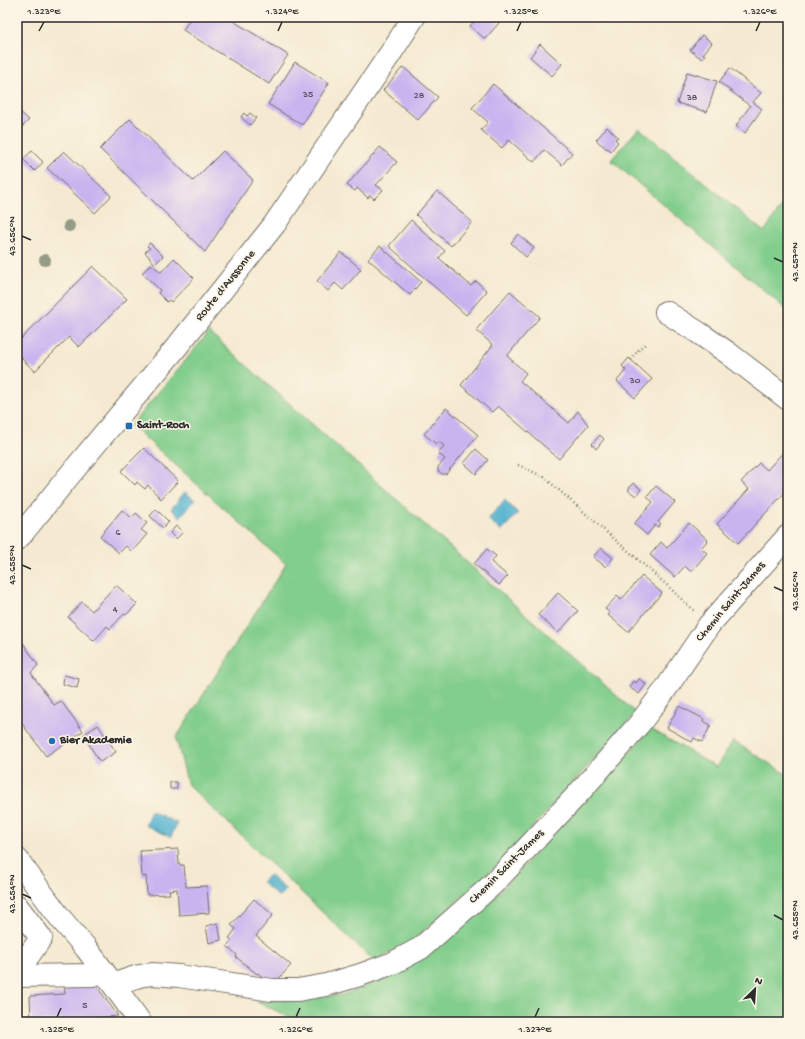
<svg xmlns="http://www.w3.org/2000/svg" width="805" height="1039" viewBox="0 0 805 1039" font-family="'Gochi Hand',sans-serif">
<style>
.green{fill:#82ce8c;stroke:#567c5c}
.water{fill:#50b0cf;stroke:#3e6e7d}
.building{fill:#cab4f0}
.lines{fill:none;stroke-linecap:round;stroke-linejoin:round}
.minor-casing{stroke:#726e65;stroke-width:24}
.major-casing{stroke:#726e65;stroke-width:24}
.path{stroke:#726e65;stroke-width:2.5;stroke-dasharray:1 3;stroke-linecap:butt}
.minor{stroke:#fff;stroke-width:22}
.major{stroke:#fff;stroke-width:22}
.tree{fill:#949c86}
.ticks{fill:none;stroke:#2b2b2b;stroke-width:1.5}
.poi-dot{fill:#1f6fb2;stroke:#fcf5e5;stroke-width:1.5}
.labels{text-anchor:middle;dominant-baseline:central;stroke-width:3;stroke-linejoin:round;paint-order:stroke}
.number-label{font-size:10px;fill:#534d5c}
.street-label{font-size:12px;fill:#2b2b2b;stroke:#fcf5e5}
.poi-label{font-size:12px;font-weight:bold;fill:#2b2b2b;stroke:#fcf5e5;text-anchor:start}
.neatline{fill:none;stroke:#2b2b2b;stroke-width:1.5}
.ticks-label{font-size:10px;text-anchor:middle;fill:#2b2b2b}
</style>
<rect width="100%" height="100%" fill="#fcf5e5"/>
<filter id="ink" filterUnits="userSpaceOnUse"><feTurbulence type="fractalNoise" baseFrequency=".025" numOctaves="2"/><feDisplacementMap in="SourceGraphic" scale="8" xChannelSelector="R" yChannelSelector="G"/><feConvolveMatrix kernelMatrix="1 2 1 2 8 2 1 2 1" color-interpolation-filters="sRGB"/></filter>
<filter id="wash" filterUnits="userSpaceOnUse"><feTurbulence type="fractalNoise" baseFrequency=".012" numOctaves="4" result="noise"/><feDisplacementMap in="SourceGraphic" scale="16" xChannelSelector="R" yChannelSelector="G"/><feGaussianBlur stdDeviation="0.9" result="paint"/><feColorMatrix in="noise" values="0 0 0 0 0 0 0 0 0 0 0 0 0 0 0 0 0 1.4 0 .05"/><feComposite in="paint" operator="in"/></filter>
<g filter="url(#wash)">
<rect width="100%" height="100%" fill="#f5ead1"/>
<path class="green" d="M639 128 764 232 788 197V311L611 160Z
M209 332 636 713 501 862 410 943 374 961 188 785 176 738 286 564 131 425Z
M651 729 716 767 733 741 788 775V1022H301L257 1002 342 995 391 977 433 948 501 890Z"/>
<path class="water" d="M185 492 195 500 180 517 171 509Z
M505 500 518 513 501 531 488 519Z
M151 811 177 823 171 837 145 825Z
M269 875 286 890 279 897 262 882Z"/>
<g id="blocks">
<path class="building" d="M191 17H227L288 55 269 84 183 30Z
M478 17H493L499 23 485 39 470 26Z
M702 35 712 43 703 54 705 55 702 59 690 50Z
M540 44 562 64 552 76 530 57Z
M295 62 329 83 302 125 268 104Z
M403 67 438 97 418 120 383 90Z
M730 68 761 93 753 102 762 109 745 133 736 126 750 106 719 82Z
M687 72 717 81 707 112 677 103Z
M493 84 572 153 562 165 544 150 534 162 509 140 502 148 481 130 488 122 472 108Z
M17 109 29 120 17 132Z
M244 113 247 116 250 113 256 118 250 125 241 117Z
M130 119 193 181 223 151 253 180 205 252 100 149Z
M607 127 618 137 615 139 618 142 611 151 608 148 607 149 596 140Z
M380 147 397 162 376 185 383 190 374 199 370 195 368 198 357 188 355 191 347 185Z
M32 151 43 162 35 171 23 159Z
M64 151 111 196 95 213 47 168Z
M437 191 472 222 451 246 416 215Z
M411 220 445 251 439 258 471 286 476 281 487 291 466 315 389 246Z
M518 234 534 248 526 257 511 243Z
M150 243 163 256 155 264 145 252 150 248 147 246Z
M380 246 421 282 410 295 368 259Z
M341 252 361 269 343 290 335 283 328 291 317 281Z
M174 258 194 278 171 302 169 300 167 302 158 293 160 290 142 273 151 264 161 272Z
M93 266 127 299 79 347 69 337 35 371 22 359 23 358 17 352V343Z
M510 291 540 317 507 356 526 373 520 381 569 423 578 411 588 425 559 459 498 406 492 412 461 385 493 345 476 330Z
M629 358 652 379 635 398 617 381 626 370 622 366Z
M446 408 478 435 446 474H442L438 471V467L445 459 438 453 444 446 439 442 436 444 424 434Z
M600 435 604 439 596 449 592 444Z
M788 447V489L738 543 717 524 749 489 741 482 759 463 767 470Z
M144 448 178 481 161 499 148 485 145 489 137 482 135 485 121 471Z
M476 449 488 460 476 474 464 463Z
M633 483 641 489 636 496 628 490Z
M656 486 675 502 658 522 661 524 658 527 655 525 647 535 634 524 653 502 647 497Z
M156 509 169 522 163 528 150 516Z
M122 510 132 518 136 513 147 523 141 530 147 534 132 552 126 546 119 553 100 536Z
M689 523 708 540 701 548 707 553 691 572 685 566 675 577 650 555 661 542 667 548Z
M176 526 183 532 176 539 170 533Z
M601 548 613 558 606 567 593 557Z
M487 549 496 556 491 562 508 576 499 585 474 564Z
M642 576 662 593 628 632 608 615 610 613 605 609 617 596 621 600Z
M116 585 137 604 126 615 124 614 110 629 107 626 94 641 68 617 82 602 92 611Z
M558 593 578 611 558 633 538 615Z
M21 640 38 665 31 673 54 705 61 701 83 731 46 756 17 717V643Z
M64 675 79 679 77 688 63 684Z
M639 679 646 684 639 694 629 687 633 681 636 683Z
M679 706 704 719 703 721 711 725 702 742 694 738 692 742 667 728Z
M98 725 116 752 100 762 83 735Z
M170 782H177V789H170Z
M178 849 179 865H184L186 887 207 886 209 913 179 915 177 889 169 890 170 894 147 895 146 876 142 877 140 851Z
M254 899 273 915 256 936 291 965 274 984 268 982 258 973 257 974 236 957 237 955 227 946 232 940 229 938 236 929 231 925Z
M218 923 221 940 209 943 206 926Z
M95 984 118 1016 87 1019V1022H77L75 1019 31 1022 30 996 65 994 64 985Z"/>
</g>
</g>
<g filter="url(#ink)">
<use href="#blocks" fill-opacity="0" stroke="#726e65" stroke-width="1"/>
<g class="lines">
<g class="minor-casing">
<path id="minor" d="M666 312 699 333 728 353 788 399
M17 906 41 938 25 961 20 976
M17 976 93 975 103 971
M115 987 124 981 139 976 152 974 179 976 272 990H298L326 985 360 975 393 963 421 948 493 884 577 795 640 723 665 690 709 625 788 536"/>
</g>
<g class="major-casing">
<path id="major" d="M17 539 21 535 68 477 175 349 274 225 390 54 414 17
M17 859 61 919 86 948 115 987 140 1022"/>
</g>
<path class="path" d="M631 360 640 348 647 343
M518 465 544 477 668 586 694 611"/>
<use href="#minor" class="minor"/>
<use href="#major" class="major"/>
</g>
<g class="tree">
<circle cx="69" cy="226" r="6"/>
<circle cx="45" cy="260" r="6"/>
</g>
</g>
<path class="ticks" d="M39 31 44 22M278 31 282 22M517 31 521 22M756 31 760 22M22 236 31 240M774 258 783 262M22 565 31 569M774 587 783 591M22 894 31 898M774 915 783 920M57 1017 61 1008M296 1017 300 1008M535 1017 539 1008"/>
<g class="poi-dot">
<rect x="125" y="422" width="8" height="8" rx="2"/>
<circle cx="52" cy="741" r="4"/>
</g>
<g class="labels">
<g class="number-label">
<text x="308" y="95">35</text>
<text x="419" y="96">28</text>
<text x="692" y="98">38</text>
<text x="635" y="381">30</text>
<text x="118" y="533">6</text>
<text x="115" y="610">4</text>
<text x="85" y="1006">5</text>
</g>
<g class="street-label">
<text transform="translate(226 286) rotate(-51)">Route d'Aussonne</text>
<text transform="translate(731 602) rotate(-50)">Chemin Saint-James</text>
<text transform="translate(507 867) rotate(-45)">Chemin Saint-James</text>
</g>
<g class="poi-label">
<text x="137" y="426">Saint-Roch</text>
<text x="60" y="741">Bier Akademie</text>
</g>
</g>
<rect width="805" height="1039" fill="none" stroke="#fcf5e5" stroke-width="44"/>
<g transform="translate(755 989) rotate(25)" stroke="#fcf5e5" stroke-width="3" paint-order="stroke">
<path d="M0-3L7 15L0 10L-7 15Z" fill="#2b2b2b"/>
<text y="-6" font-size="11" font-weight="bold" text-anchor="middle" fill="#2b2b2b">N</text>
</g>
<rect x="22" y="22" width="761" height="995" class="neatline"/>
<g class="ticks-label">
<text x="44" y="14">1.323°E</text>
<text x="282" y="14">1.324°E</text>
<text x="521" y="14">1.325°E</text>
<text x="760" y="14">1.326°E</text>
<text transform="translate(11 236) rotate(-90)" y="4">43.656°N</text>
<text transform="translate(794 262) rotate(-90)" y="4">43.657°N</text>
<text transform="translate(11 565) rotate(-90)" y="4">43.655°N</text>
<text transform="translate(794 591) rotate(-90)" y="4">43.656°N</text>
<text transform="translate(11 894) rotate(-90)" y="4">43.654°N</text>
<text transform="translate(794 920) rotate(-90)" y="4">43.655°N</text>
<text x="57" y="1032">1.325°E</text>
<text x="296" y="1032">1.326°E</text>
<text x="535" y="1032">1.327°E</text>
</g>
</svg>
